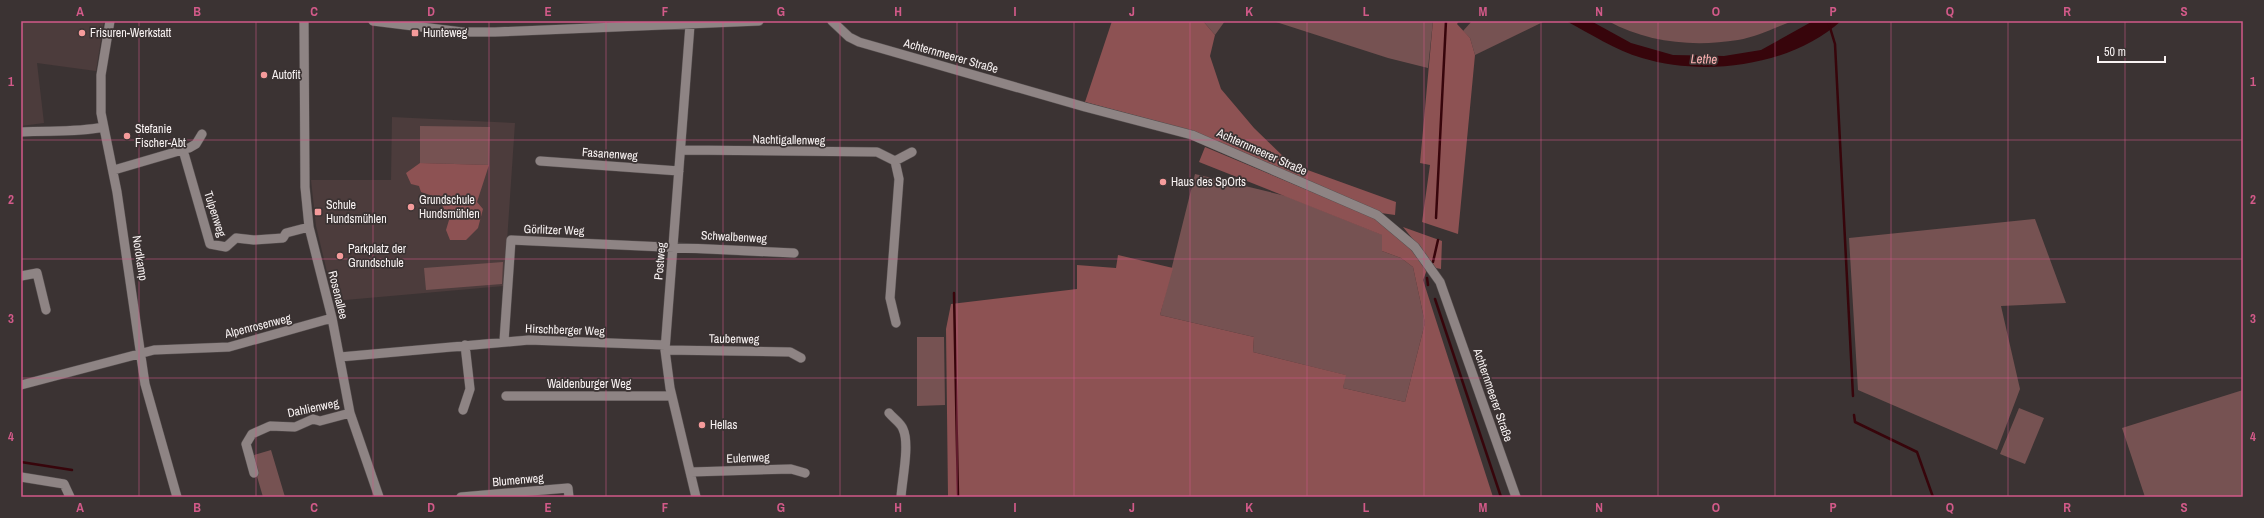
<svg xmlns="http://www.w3.org/2000/svg" width="2264" height="518" viewBox="0 0 2264 518" font-family="'Archivo Narrow',sans-serif">
<style>
.built{fill:#4c3c3c}
.green{fill:#765252}
.forest{fill:#8d5253}
.water{fill:#37050b}
.lines{fill:none;stroke-linecap:round;stroke-linejoin:round}
.stream{stroke:#37050b;stroke-width:2.5}
.minor-casing{stroke:#564f4f;stroke-width:10}
.minor{stroke:#8e8484;stroke-width:9}
.grid{fill:none;stroke:#d25a89;stroke-width:1;stroke-opacity:0.55}
.poi-dot{fill:#f59b9b;stroke:#3b3333;stroke-width:1.5}
.labels{text-anchor:middle;dominant-baseline:central;stroke-width:3.5;stroke-linejoin:round;paint-order:stroke}
.poi-label{font-size:12px;fill:#f9f3f3;stroke:#3b3333;text-anchor:start}
.street-label{font-size:12px;fill:#f9f3f3;stroke:#3b3333}
.water-label{font-size:13px;font-style:italic;fill:#fab0b0;stroke:#3b3333}
.neatline{fill:none;stroke:#d25a89;stroke-width:1.5}
.grid-label{font-size:13px;text-anchor:middle;font-weight:bold;fill:#d25a89}
</style>
<rect width="100%" height="100%" fill="#3b3333"/>
<path class="built" d="M21 21H104L96 71 37 63 44 123 21 126Z
M392 117 515 123 504 286 334 301 316 226 311 180H391Z"/>
<path class="green" d="M1203 21H1225L1215 35Z
M1273 21H1433L1428 68 1388 58Z
M1472 21H1545L1475 55 1470 38 1463 31Z
M1608 21H1793C1776 27 1757 37 1738 40 1694 47 1648 43 1608 21Z
M420 126 490 127 489 165 420 163Z
M1195 174 1286 196 1383 235 1382 251 1401 258 1413 267 1425 323 1405 402 1343 388 1345 375 1253 352 1254 337 1160 315Z
M2035 219 2066 303 2001 306 2020 389 1997 450 1858 390 1849 238Z
M503 262 502 284 426 290 424 268Z
M917 337H944L945 405 917 406Z
M2243 390V497H2145L2122 428Z
M2019 408 2044 418 2025 464 2000 454Z
M271 450 285 497H263L251 456Z"/>
<path class="forest" d="M1112 21H1203L1215 35 1210 56 1221 89 1254 128 1291 164 1396 202 1395 215 1381 213 1193 131 1085 102Z
M1433 21H1459L1457 24 1470 38 1475 55 1458 234 1422 222 1430 165 1420 163Z
M1205 147 1377 219 1411 249 1427 270 1423 280 1493 497H948L946 329 951 304 1077 289V265L1116 268 1118 255 1173 268 1160 315 1254 337 1253 352 1346 375 1343 388 1405 402 1425 323 1413 267 1401 258 1382 251V235L1199 162Z
M420 163 489 165 477 202 483 209 478 228 466 240H450L446 230 449 220 439 198 421 192 419 186 411 184 406 173Z
M1403 227 1442 241 1441 269 1436 268Z"/>
<path class="water" d="M1566 21H1591L1631 43 1673 55 1724 56 1761 50 1813 21H1841C1791 66 1706 77 1642 58 1615 50 1591 34 1566 21Z"/>
<g class="lines">
<path class="stream" d="M1828 21 1835 44 1853 396
M1436 218 1446 21
M1433 262 1438 240
M1427 278 1428 285
M954 293 958 497
M1435 299 1501 497
M1854 415 1855 422 1917 452 1933 497
M21 462 72 470"/>
<g class="minor-casing">
<path id="minor" d="M110 21 101 75V113L117 192 145 384 177 497
M304 21 305 187 309 227 332 318 350 413 379 497
M373 21 462 32H495L759 21
M832 21 849 37 859 42 1085 107 1192 135 1377 215 1415 247 1440 282 1516 497
M690 25 665 350 670 388 696 497
M21 132C49 130 75 133 103 127
M183 150 210 244 226 247 236 238 254 240 283 238 286 233 309 227
M681 150 877 152 895 161 899 179 890 298 896 323
M540 161 679 171
M895 161 912 152
M114 170 189 148 196 144 202 134
M21 276 37 273 46 310
M504 341 511 240 794 253
M665 350 790 352 801 358
M340 357 529 340 665 345
M21 385 154 350 229 347 332 318
M506 396H672
M463 410 470 389 465 345
M889 413C893 418 901 423 903 429 910 444 902 480 901 497
M691 472 791 469 805 473
M254 473 246 444 252 434 270 426 295 427 313 419 320 421 350 413
M21 477 64 484 70 497
M461 497 568 488 569 497"/>
</g>
<use href="#minor" class="minor"/>
</g>
<path class="grid" d="M139 21V497M256 21V497M373 21V497M489 21V497M606 21V497M723 21V497M840 21V497M957 21V497M1074 21V497M1190 21V497M1307 21V497M1424 21V497M1541 21V497M1658 21V497M1775 21V497M1891 21V497M2008 21V497M2125 21V497M21 140H2243M21 259H2243M21 378H2243"/>
<g class="poi-dot">
<circle cx="82" cy="33" r="4"/>
<rect x="411" y="29" width="8" height="8" rx="2"/>
<circle cx="264" cy="75" r="4"/>
<circle cx="127" cy="136" r="4"/>
<circle cx="1163" cy="182" r="4"/>
<circle cx="411" cy="207" r="4"/>
<rect x="314" y="208" width="8" height="8" rx="2"/>
<circle cx="340" cy="256" r="4"/>
<circle cx="702" cy="425" r="4"/>
</g>
<g class="labels">
<g class="poi-label">
<text x="90" y="33">Frisuren-Werkstatt</text>
<text x="423" y="33">Hunteweg</text>
<text x="272" y="75">Autofit</text>
<text x="135" y="129">Stefanie<tspan x="135" dy="14">Fischer-Abt</tspan></text>
<text x="1171" y="182">Haus des SpOrts</text>
<text x="419" y="200">Grundschule<tspan x="419" dy="14">Hundsmühlen</tspan></text>
<text x="326" y="205">Schule<tspan x="326" dy="14">Hundsmühlen</tspan></text>
<text x="348" y="249">Parkplatz der<tspan x="348" dy="14">Grundschule</tspan></text>
<text x="710" y="425">Hellas</text>
</g>
<g class="street-label">
<text transform="translate(951 56) rotate(16)">Achternmeerer Straße</text>
<text transform="translate(789 140) rotate(1)">Nachtigallenweg</text>
<text transform="translate(1262 152) rotate(24)">Achternmeerer Straße</text>
<text transform="translate(610 154) rotate(4)">Fasanenweg</text>
<text transform="translate(215 214) rotate(72)">Tulpenweg</text>
<text transform="translate(554 230) rotate(2)">Görlitzer Weg</text>
<text transform="translate(734 237) rotate(3)">Schwalbenweg</text>
<text transform="translate(140 258) rotate(81)">Nordkamp</text>
<text transform="translate(660 261) rotate(-85)">Postweg</text>
<text transform="translate(338 295) rotate(76)">Rosenallee</text>
<text transform="translate(258 326) rotate(-14)">Alpenrosenweg</text>
<text transform="translate(565 330) rotate(2)">Hirschberger Weg</text>
<text transform="translate(734 339) rotate(1)">Taubenweg</text>
<text x="589" y="384">Waldenburger Weg</text>
<text transform="translate(1493 395) rotate(71)">Achternmeerer Straße</text>
<text transform="translate(313 408) rotate(-12)">Dahlienweg</text>
<text transform="translate(748 458) rotate(-2)">Eulenweg</text>
<text transform="translate(518 480) rotate(-5)">Blumenweg</text>
</g>
<g class="water-label">
<text transform="translate(1704 59) rotate(1)">Lethe</text>
</g>
</g>
<rect width="2264" height="518" fill="none" stroke="#3b3333" stroke-width="44"/>
<path d="M2098 56v6h67v-6" fill="none" stroke="#f9f3f3" stroke-width="2"/>
<text x="2104" y="56" font-size="12" fill="#f9f3f3" stroke="#3b3333" stroke-width="3" paint-order="stroke">50 m</text>
<rect x="22" y="22" width="2220" height="474" class="neatline"/>
<g class="grid-label">
<text x="80" y="16">A</text>
<text x="197" y="16">B</text>
<text x="314" y="16">C</text>
<text x="431" y="16">D</text>
<text x="548" y="16">E</text>
<text x="665" y="16">F</text>
<text x="781" y="16">G</text>
<text x="898" y="16">H</text>
<text x="1015" y="16">I</text>
<text x="1132" y="16">J</text>
<text x="1249" y="16">K</text>
<text x="1366" y="16">L</text>
<text x="1483" y="16">M</text>
<text x="1599" y="16">N</text>
<text x="1716" y="16">O</text>
<text x="1833" y="16">P</text>
<text x="1950" y="16">Q</text>
<text x="2067" y="16">R</text>
<text x="2184" y="16">S</text>
<text x="11" y="86">1</text>
<text x="2253" y="86">1</text>
<text x="11" y="204">2</text>
<text x="2253" y="204">2</text>
<text x="11" y="323">3</text>
<text x="2253" y="323">3</text>
<text x="11" y="441">4</text>
<text x="2253" y="441">4</text>
<text x="80" y="512">A</text>
<text x="197" y="512">B</text>
<text x="314" y="512">C</text>
<text x="431" y="512">D</text>
<text x="548" y="512">E</text>
<text x="665" y="512">F</text>
<text x="781" y="512">G</text>
<text x="898" y="512">H</text>
<text x="1015" y="512">I</text>
<text x="1132" y="512">J</text>
<text x="1249" y="512">K</text>
<text x="1366" y="512">L</text>
<text x="1483" y="512">M</text>
<text x="1599" y="512">N</text>
<text x="1716" y="512">O</text>
<text x="1833" y="512">P</text>
<text x="1950" y="512">Q</text>
<text x="2067" y="512">R</text>
<text x="2184" y="512">S</text>
</g>
</svg>
